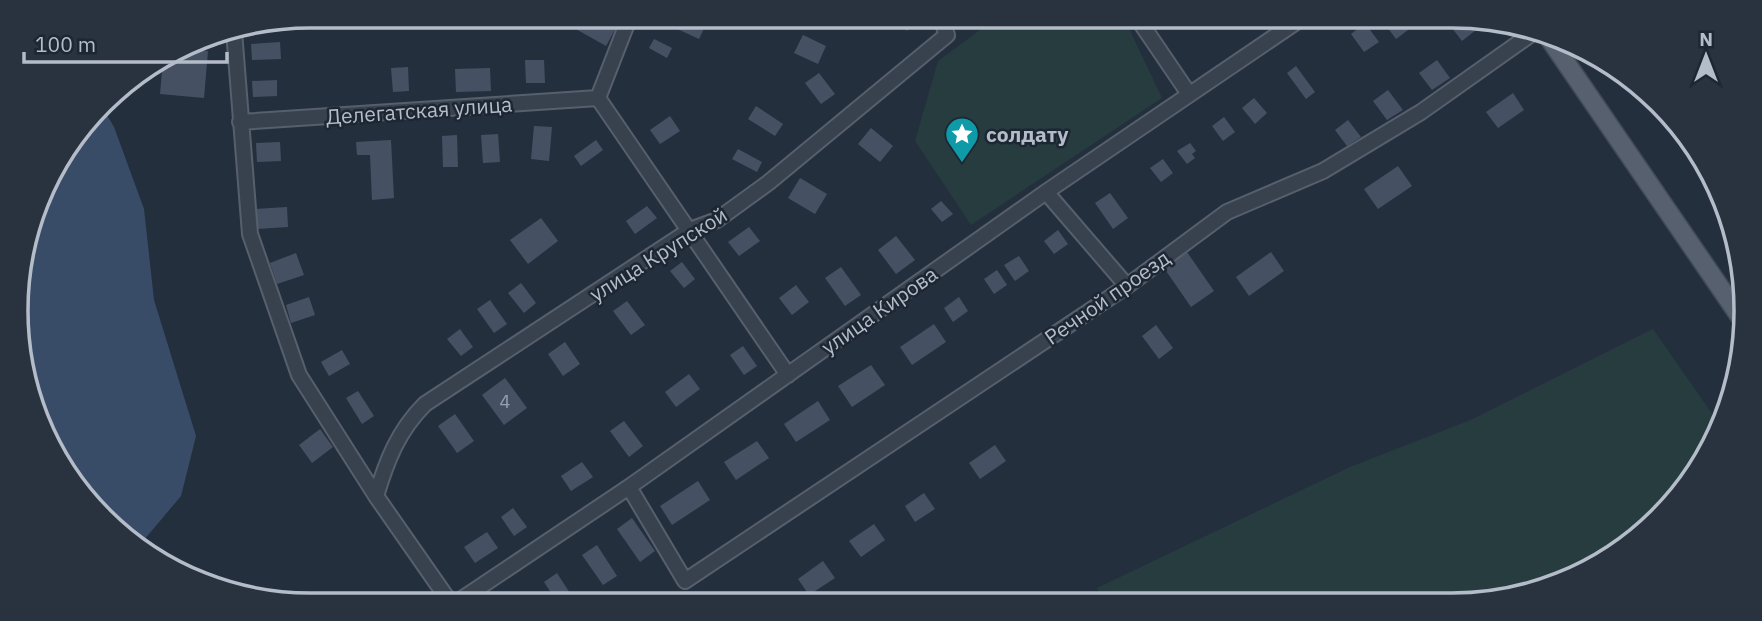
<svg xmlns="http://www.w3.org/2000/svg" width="1762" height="621" viewBox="0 0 1762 621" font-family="'IBM Plex Sans',sans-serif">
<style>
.green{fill:#263c3f}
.water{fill:#394c67}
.building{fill:#455162}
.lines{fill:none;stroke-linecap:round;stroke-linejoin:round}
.minor-casing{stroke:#565f6c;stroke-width:18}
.major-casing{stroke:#414a57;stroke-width:21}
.minor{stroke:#38414e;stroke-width:14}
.major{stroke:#56606e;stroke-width:18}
.labels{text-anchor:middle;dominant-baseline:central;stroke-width:5;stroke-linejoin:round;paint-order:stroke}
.number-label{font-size:18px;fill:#98a1af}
.street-label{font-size:21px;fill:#b4bcc9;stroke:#1d2633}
.poi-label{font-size:21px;font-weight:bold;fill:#b4bcc9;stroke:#1d2633;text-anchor:start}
.rim{fill:none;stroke:#b4bcc9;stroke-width:3.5}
</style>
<rect width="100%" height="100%" fill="#242f3e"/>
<path class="green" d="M999 16H1123L1162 98 971 225 915 141 938 61Z
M1653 329 1720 425 1707 458 1646 532 1582 575 1490 603 1106 604 1097 588 1350 467 1473 419Z"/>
<path class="water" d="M102 107 114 127 144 209 154 300 196 436 181 496 138 547 66 475 26 386 18 272 46 180Z"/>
<path class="building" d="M580 16H598L617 26 606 46 574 28Z
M679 16H689L706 24 699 39 673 27Z
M894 16H920L907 31 892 19Z
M1379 16H1398L1408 30 1396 39Z
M1466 18 1476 19 1481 26 1462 41 1452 28Z
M1365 23 1379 42 1364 52 1351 34Z
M803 35 826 46 818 64 794 53Z
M654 39 672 48 667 58 649 48Z
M280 42 281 59 252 60 251 44Z
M181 49 208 51 204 98 160 94 163 60Z
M525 60H544L545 83H526Z
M1437 60 1450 78 1432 90 1419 73Z
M1296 66 1315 92 1306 99 1287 73Z
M408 67 409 91 393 92 391 68Z
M490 68 491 91 456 92 455 69Z
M819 73 835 94 821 104 805 83Z
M277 80V96L253 97 252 81Z
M1388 90 1403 110 1387 120 1373 101Z
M1513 93 1524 110 1498 128 1486 112Z
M1254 98 1267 113 1255 124 1242 108Z
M756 106 783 124 775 136 748 119Z
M670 116 680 131 660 144 650 130Z
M1224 117 1235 132 1223 141 1212 126Z
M1348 120 1361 137 1347 146 1335 130Z
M534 126 552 127 549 161 531 159Z
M871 128 893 146 880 162 858 144Z
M498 134 500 162 483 163 481 135Z
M457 135 458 167H443L442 136Z
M391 140 394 198 372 200 370 155H357L356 142Z
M596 140 603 150 581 166 574 156Z
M280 142 281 161 257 162 256 143Z
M1190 143 1196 151 1192 154 1195 158 1187 164 1177 151Z
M738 149 762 162 757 172 732 159Z
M1163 159 1173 173 1161 182 1150 168Z
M1398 166 1412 186 1378 209 1364 189Z
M800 178 827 194 815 214 788 198Z
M1110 193 1128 218 1113 229 1095 203Z
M941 201 953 214 942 222 931 209Z
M647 206 657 218 635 234 626 221Z
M287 207 288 227 256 229 255 209Z
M541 218 558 241 528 264 510 240Z
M749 227 760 241 739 256 728 242Z
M1058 230 1068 244 1054 254 1044 241Z
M896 236 915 260 896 274 878 250Z
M1187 252 1214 291 1191 307 1164 268Z
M1271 252 1284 271 1249 296 1236 277Z
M296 253 304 275 277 284 270 263Z
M1019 256 1029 271 1015 281 1004 265Z
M682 262 695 279 684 288 670 271Z
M841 267 861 295 845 306 825 278Z
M997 270 1007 285 994 294 984 279Z
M521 283 536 303 524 313 508 293Z
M796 285 809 302 792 315 779 298Z
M309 297 315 315 291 323 286 305Z
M959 297 968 311 953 322 944 308Z
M490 300 507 324 494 333 477 309Z
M627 301 645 325 631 335 613 311Z
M934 324 946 342 912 365 900 347Z
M1156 325 1173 348 1159 359 1142 336Z
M460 329 473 347 461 356 447 339Z
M565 342 580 364 563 376 548 354Z
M743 346 757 366 744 375 730 355Z
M342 350 350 364 329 376 321 362Z
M871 365 885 385 852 407 838 386Z
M689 374 700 389 676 407 665 392Z
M505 378 527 408 504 425 482 395Z
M358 391 374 416 362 424 346 398Z
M818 401 830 420 796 442 784 424Z
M455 414 474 441 457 453 438 426Z
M624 421 643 446 629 457 610 431Z
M320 429 333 447 312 463 299 445Z
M757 441 769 458 736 480 724 462Z
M995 445 1006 461 980 479 969 463Z
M582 462 593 477 571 491 561 476Z
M698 481 710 500 672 525 660 506Z
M924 493 935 509 915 522 905 506Z
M513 508 527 527 514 536 501 517Z
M632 518 655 551 640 562 617 529Z
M874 524 885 540 861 557 849 541Z
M487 532 498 548 475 563 464 547Z
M597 545 617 576 603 585 582 555Z
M823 561 835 578 809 595 798 579Z
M557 573 575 601 570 605H559L544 582Z"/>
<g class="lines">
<g class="minor-casing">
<path id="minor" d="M630 16 598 98 788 375
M1136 16 1189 94
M234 31 250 234 299 375 376 496 452 605
M240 122 598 98
M1046 192 1127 286
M629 487 685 581 1127 286 1227 212 1323 171 1421 112 1537 30
M376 496C387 460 398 431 425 404L690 230 717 220 768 183 947 35 940 16
M453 605 629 487 1046 192 1305 16"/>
</g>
<g class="major-casing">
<path id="major" d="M1547 35 1741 318"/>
</g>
<use href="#minor" class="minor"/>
<use href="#major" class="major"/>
</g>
<defs>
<g id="sight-pin" transform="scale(1.75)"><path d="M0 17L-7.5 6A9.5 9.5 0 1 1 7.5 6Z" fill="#0f9aa8" stroke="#1d2633"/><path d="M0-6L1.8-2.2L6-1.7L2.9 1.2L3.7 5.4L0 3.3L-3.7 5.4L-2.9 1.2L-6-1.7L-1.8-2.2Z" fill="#fff"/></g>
</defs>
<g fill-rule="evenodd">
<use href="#sight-pin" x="962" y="134"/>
</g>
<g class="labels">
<g class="number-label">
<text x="505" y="401">4</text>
</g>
<g class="street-label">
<text transform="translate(419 110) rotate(-4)">Делегатская улица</text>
<text transform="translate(658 254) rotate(-32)">улица Крупской</text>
<text transform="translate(1107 297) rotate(-35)">Речной проезд</text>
<text transform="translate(879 310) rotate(-35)">улица Кирова</text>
</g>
<g class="poi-label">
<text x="986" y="134">солдату</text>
</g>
</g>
<path d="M0 0H1762V621H0ZM310 28H1452A282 282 0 0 1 1734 310V311A282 282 0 0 1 1452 593H310A282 282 0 0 1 28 311V310A282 282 0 0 1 310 28Z" fill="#29323f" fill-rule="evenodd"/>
<path class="rim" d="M310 28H1452A282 282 0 0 1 1734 310V311A282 282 0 0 1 1452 593H310A282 282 0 0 1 28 311V310A282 282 0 0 1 310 28Z"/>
<g transform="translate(1706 56)" stroke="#1d2633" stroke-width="5" paint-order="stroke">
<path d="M0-5L12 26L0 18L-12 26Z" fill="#b4bcc9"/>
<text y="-10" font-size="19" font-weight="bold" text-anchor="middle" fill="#b4bcc9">N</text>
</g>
<path d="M24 52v10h203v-10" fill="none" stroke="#b4bcc9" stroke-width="3.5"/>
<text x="35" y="52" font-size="21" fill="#b4bcc9" stroke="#1d2633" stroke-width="5" paint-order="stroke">100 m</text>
</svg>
